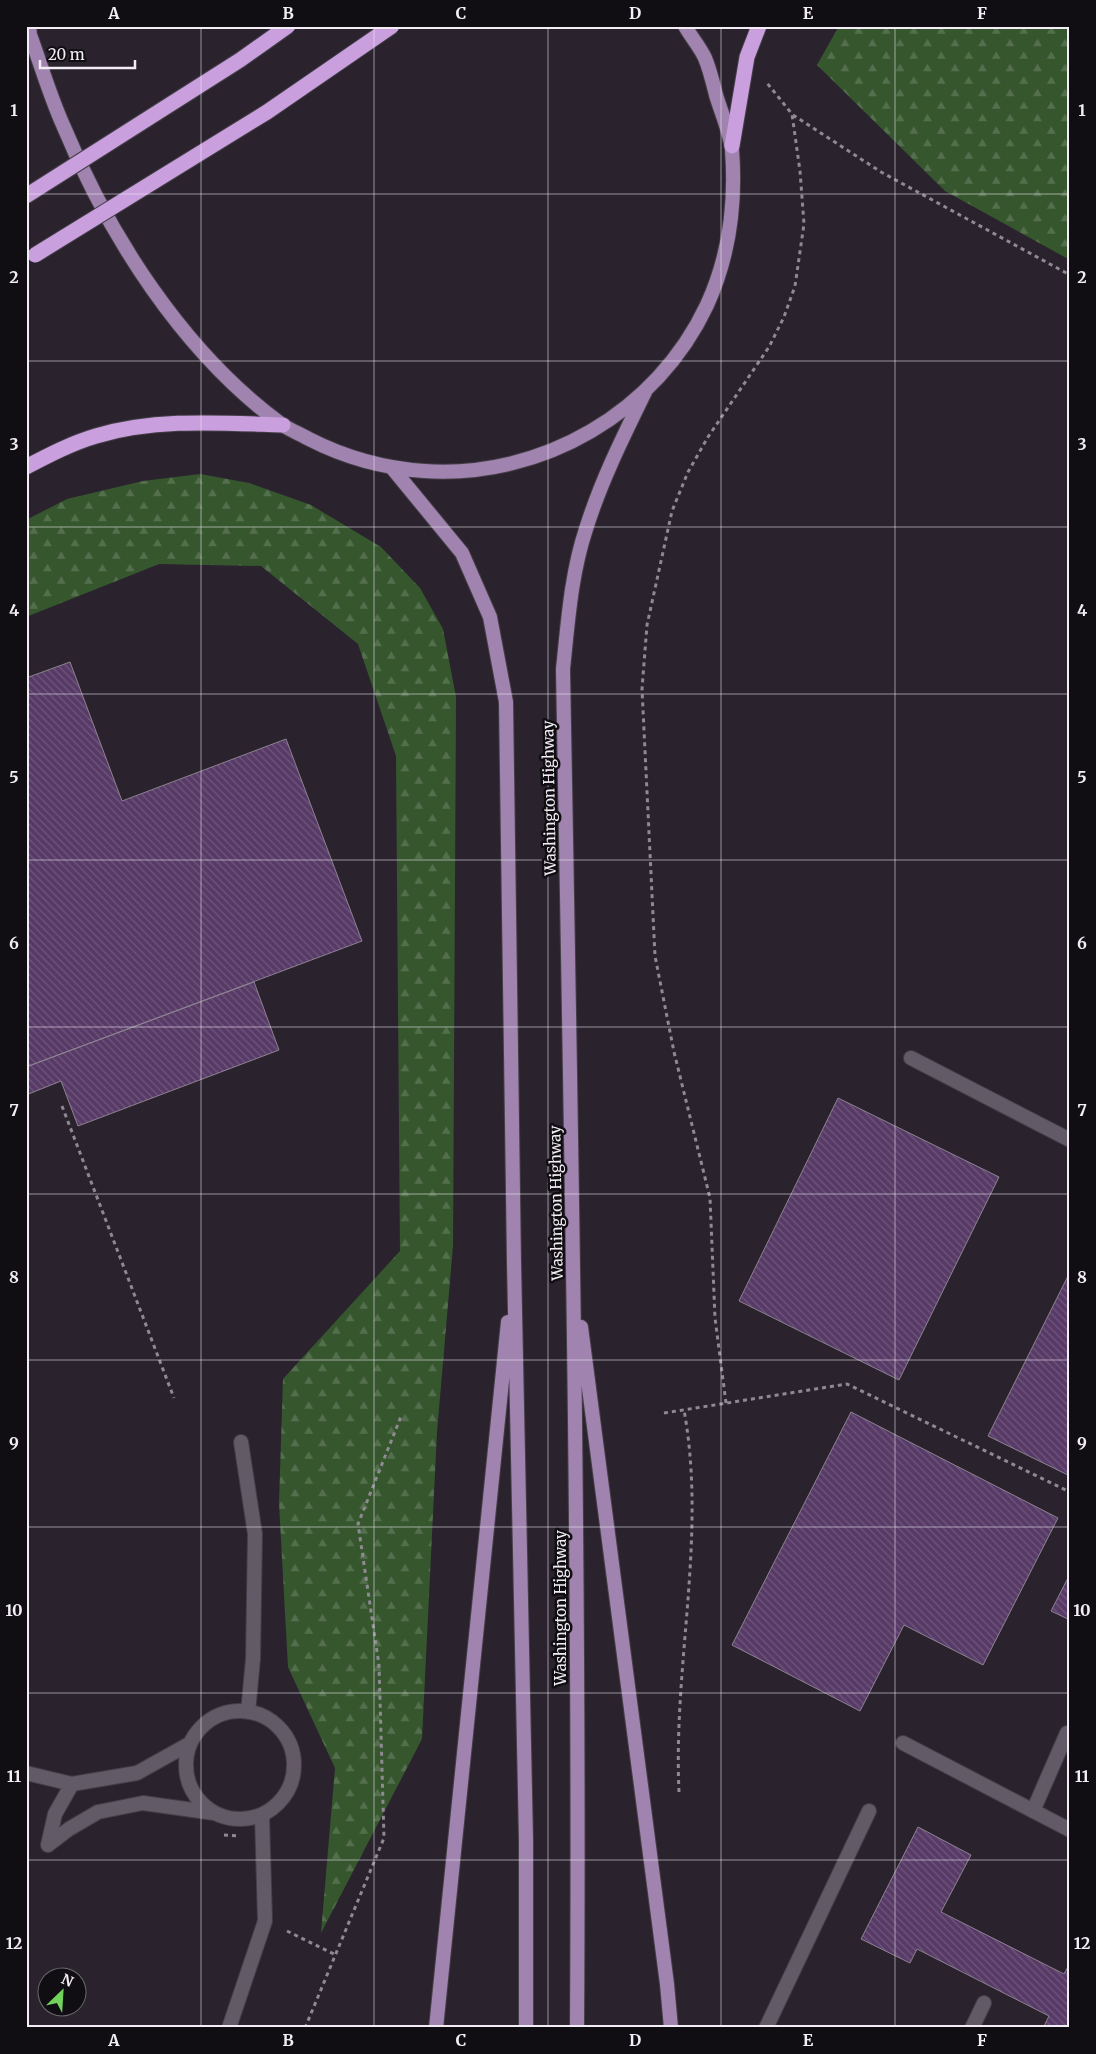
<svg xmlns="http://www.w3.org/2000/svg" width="1096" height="2054" viewBox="0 0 1096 2054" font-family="Merriweather,serif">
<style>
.forest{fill:url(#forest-firs)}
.building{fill:url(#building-back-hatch);stroke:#8c8391}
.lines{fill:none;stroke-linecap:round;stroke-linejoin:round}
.service-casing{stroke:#443e47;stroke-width:16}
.minor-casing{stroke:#443e47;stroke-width:16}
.primary-casing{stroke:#443e47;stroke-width:16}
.motorway-casing{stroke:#443e47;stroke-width:17}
.path{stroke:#8f8992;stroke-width:3;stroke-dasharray:4 4;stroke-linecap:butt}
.service{stroke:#635a67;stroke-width:14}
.minor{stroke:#635a67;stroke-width:14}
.primary{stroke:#a083ae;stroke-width:14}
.motorway{stroke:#c99fde;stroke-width:15}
.motorway-bridge-casing{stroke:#443e47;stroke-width:17;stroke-linecap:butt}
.motorway-bridge{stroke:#c99fde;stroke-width:15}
.grid{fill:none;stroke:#f3eef5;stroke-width:1;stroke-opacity:0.55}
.labels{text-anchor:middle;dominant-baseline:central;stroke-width:5;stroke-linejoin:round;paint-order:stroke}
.street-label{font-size:15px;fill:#f3eef5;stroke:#110e13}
.neatline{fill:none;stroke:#f3eef5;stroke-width:2}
.grid-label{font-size:16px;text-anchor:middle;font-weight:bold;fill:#f3eef5}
</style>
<defs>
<pattern id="forest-firs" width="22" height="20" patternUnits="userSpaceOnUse" patternTransform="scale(1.25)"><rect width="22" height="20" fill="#36572e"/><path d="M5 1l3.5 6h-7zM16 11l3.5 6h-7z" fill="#546f4d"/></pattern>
<pattern id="building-back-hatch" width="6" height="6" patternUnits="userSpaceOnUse" patternTransform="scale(1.25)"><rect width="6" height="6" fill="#583a67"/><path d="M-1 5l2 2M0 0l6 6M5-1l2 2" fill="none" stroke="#70577d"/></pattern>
</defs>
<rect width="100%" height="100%" fill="#2a232e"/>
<path class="forest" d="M839 26H1070V260L945 191 817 65Z
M200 474 249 483 311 505 381 547 420 588 443 629 456 697 453 1246 437 1432 422 1739 321 1933 335 1768 288 1667 279 1503 283 1379 400 1251 396 756 358 644 261 566 159 564 26 617V520L67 499 143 481Z"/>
<path class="building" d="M70 662 122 801 286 739 362 941 26 1067V678Z
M254 982 279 1050 78 1126 61 1081 26 1095V1067Z
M838 1098 999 1177 899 1380 739 1301Z
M1070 1272V1476L988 1436Z
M851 1412 1058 1518 983 1665 904 1625 860 1711 732 1645Z
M1070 1574V1620L1051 1611Z
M918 1827 971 1855 941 1912 1064 1974 1070 1963V2028H1043L1049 2016 917 1949 910 1963 861 1939Z"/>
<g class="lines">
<g class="service-casing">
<path id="service" d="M911 1058 1070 1140
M903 1743 1070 1830
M1033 1811 1067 1733
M766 2028 869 1811
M972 2028 984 2003"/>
</g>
<g class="minor-casing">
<path id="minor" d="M241 1442 255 1534 253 1659 248 1712
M186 1765a54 54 0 1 1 108 0a54 54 0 1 1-108 0Z
M26 1773 72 1784 137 1773 189 1744
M48 1845 69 1829 98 1812 143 1803 214 1813
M48 1845 55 1814 72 1784
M229 2028 265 1921 262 1815"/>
</g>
<g class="primary-casing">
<path id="primary" d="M29 26 30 35C41 65 50 96 63 125 109 236 183 352 281 424 290 430 300 434 309 439 346 458 382 468 424 471 542 479 657 412 707 305 729 257 736 202 732 150 730 132 721 112 716 95 713 83 710 70 705 58 700 47 691 37 685 26
M393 469 462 553 490 617 506 702 514 1263 526 1840V2028
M581 1327 667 1984 671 2028
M436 2028 508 1322
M577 2028C580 1575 571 1122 563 669 568 622 571 574 586 529 601 481 623 437 645 392"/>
</g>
<g class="motorway-casing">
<path id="motorway" d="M732 146 747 57 759 26
M26 467C49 455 72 443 96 436 156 418 221 423 283 425"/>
</g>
<path class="path" d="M793 115 881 172 1070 275
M62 1106 174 1398
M726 1403 715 1318 710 1198 674 1052 655 956 642 689 647 625 672 511 688 472 708 437 769 347 784 317 795 286 804 224 800 171 792 114 767 83
M664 1413 847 1384 1070 1492
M679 1792C673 1665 707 1536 684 1410
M224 1835 240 1836
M287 1931 336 1955
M305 2028 384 1838 379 1665 358 1524 402 1414"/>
<use href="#service" class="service"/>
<use href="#minor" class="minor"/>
<use href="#primary" class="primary"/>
<use href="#motorway" class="motorway"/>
<g class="motorway-bridge-casing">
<path id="motorway-bridge" d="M26 196 240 60 288 26
M35 255 267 112 392 26"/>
</g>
<use href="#motorway-bridge" class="motorway-bridge"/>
</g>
<path class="grid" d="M201 26V2028M374 26V2028M548 26V2028M721 26V2028M895 26V2028M26 194H1070M26 361H1070M26 527H1070M26 694H1070M26 860H1070M26 1027H1070M26 1194H1070M26 1360H1070M26 1527H1070M26 1693H1070M26 1860H1070"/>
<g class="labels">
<g class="street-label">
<text transform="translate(549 798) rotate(-91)">Washington Highway</text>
<text transform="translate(556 1203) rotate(-91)">Washington Highway</text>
<text transform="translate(560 1608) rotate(-90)">Washington Highway</text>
</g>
</g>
<rect width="1096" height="2054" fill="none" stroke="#110e13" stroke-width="55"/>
<g transform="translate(62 1992) rotate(25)"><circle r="24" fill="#110e13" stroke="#6b686d"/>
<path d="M0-4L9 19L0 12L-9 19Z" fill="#73d25c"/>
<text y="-8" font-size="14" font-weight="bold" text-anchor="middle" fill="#f3eef5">N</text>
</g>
<path d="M40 60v8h95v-8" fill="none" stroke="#f3eef5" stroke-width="2.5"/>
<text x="48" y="60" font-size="15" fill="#f3eef5" stroke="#110e13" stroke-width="4" paint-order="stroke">20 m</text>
<rect x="28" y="28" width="1040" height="1998" class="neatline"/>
<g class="grid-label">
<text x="114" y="19">A</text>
<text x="288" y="19">B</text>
<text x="461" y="19">C</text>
<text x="635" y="19">D</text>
<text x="808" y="19">E</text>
<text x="982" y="19">F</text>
<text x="14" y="116">1</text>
<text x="1082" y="116">1</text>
<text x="14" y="283">2</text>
<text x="1082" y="283">2</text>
<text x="14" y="450">3</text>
<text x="1082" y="450">3</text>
<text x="14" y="616">4</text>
<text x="1082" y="616">4</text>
<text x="14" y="783">5</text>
<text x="1082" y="783">5</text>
<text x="14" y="949">6</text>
<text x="1082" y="949">6</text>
<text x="14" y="1116">7</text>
<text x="1082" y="1116">7</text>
<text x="14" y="1283">8</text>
<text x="1082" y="1283">8</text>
<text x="14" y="1449">9</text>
<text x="1082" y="1449">9</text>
<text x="14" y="1616">10</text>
<text x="1082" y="1616">10</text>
<text x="14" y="1782">11</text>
<text x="1082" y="1782">11</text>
<text x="14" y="1949">12</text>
<text x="1082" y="1949">12</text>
<text x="114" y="2046">A</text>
<text x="288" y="2046">B</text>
<text x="461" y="2046">C</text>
<text x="635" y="2046">D</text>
<text x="808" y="2046">E</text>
<text x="982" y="2046">F</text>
</g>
</svg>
